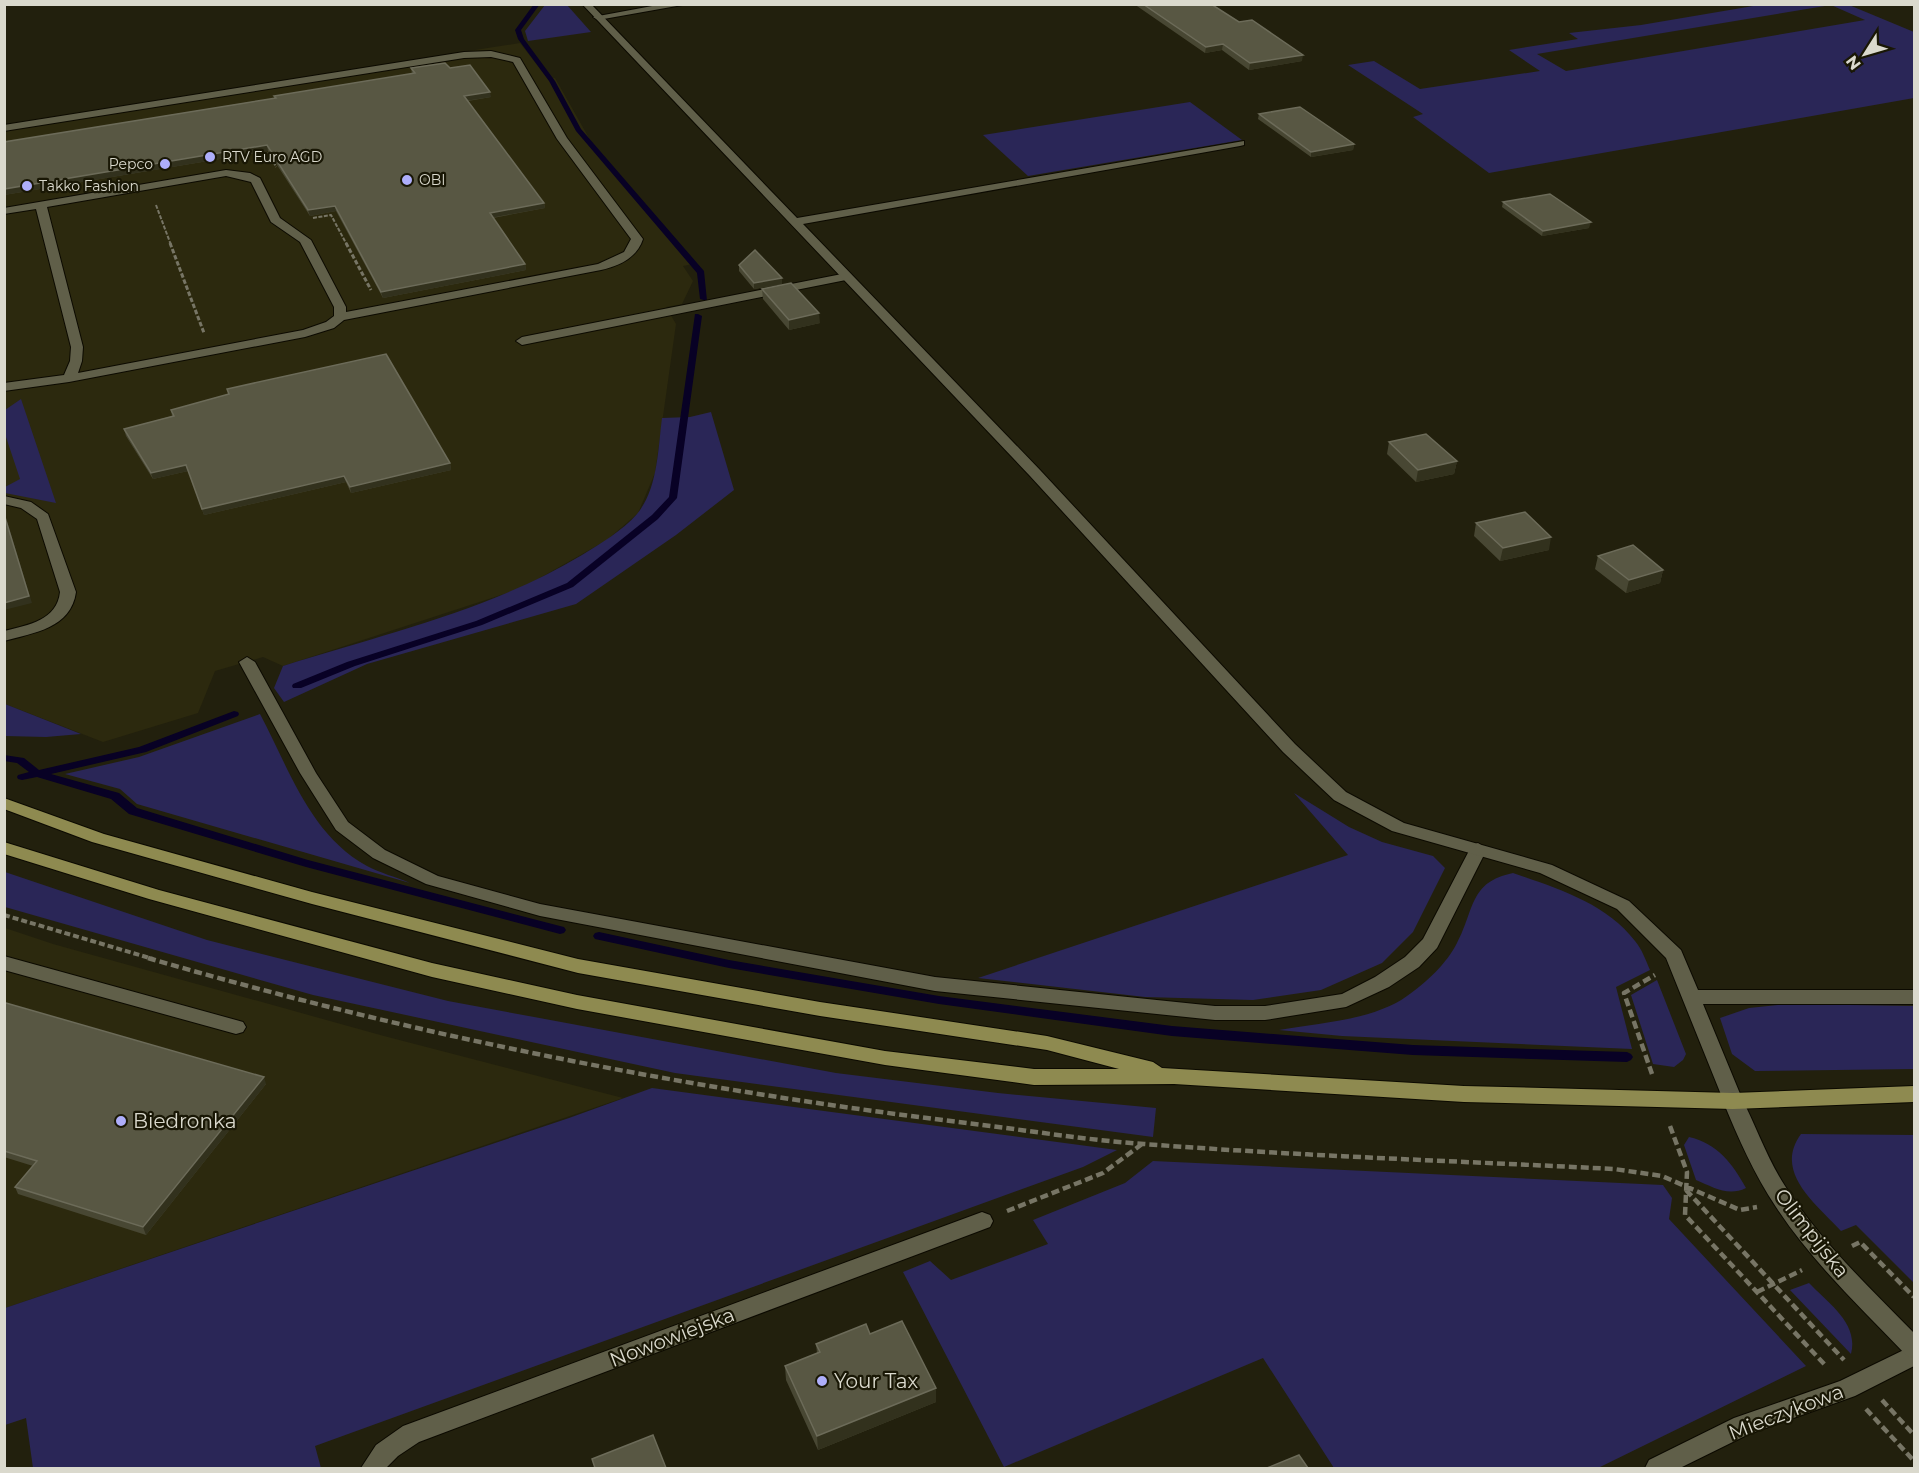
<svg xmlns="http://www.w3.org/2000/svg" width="1919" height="1473" viewBox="0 0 1919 1473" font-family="Montserrat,sans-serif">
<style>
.built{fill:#2c290e}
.green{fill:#2a2657;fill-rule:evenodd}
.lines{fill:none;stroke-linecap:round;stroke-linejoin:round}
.stream{fill:#080125;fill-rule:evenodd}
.service-casing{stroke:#0c0a00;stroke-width:2}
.minor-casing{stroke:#0c0a00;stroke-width:2}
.tertiary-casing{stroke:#0c0a00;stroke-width:2}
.primary-casing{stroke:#0c0a00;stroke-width:2}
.path-far3{stroke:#777565;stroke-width:2;stroke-dasharray:4 1.5;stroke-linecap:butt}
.path-far2{stroke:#777565;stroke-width:3;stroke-dasharray:4.5 2;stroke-linecap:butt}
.path-far1{stroke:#777565;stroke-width:4;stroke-dasharray:6 3;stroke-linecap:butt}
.path{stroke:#777565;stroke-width:4.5;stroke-dasharray:8 4;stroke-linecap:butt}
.service{fill:#605f49;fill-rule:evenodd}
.minor{fill:#605f49;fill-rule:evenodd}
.tertiary{fill:#605f49;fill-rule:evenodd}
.primary{fill:#8e8a50;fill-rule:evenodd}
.wall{fill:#484733}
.shaded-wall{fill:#32311d}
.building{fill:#585743;stroke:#6c6b59;stroke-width:1.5}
.poi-dot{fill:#aeaefa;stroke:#191705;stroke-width:2}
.labels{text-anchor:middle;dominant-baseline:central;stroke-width:4.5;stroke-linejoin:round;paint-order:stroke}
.far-poi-label{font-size:14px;fill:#dad9cd;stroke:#191705;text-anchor:start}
.near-poi-label{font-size:20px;fill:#dad9cd;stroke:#191705;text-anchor:start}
.near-street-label{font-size:20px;fill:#dad9cd;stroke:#191705}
</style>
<rect width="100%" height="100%" fill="#22200d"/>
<path class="built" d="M520 43 548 79 555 78 598 154 693 264 683 266 693 281 682 304 666 307 676 324 655 473 638 513 607 540 522 588 283 666 263 657 215 671 198 713 103 742 5 704V124Z
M5 928 53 944 384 1036 623 1098 5 1308Z"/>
<path class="green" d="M1765 4 1849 5 1914 32V98L1489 173 1413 117 1423 114 1348 65 1374 61 1420 89 1540 71 1509 50 1578 39 1569 33 1641 25ZM1831 5 1865 20 1566 71 1537 54Z
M567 5 591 32 528 41 525 31 545 5Z
M1190 102 1242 140 1028 176 983 135Z
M21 399 56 503 5 493V487L20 479 5 434V410Z
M711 412 734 490 676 535 576 604 367 664 284 702 274 688 283 666C384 634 491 610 582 555 601 543 622 531 637 514 658 489 658 448 662 418L690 417Z
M5 704 81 734 46 737 5 736Z
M260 714C289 768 309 834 367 866 380 873 396 877 410 883L137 804 120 789 65 774 139 757Z
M1294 793 1349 827 1382 842 1433 856 1445 868 1413 932 1382 963 1321 990 1253 1000 1145 997 978 978 1348 855Z
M5 872 207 940 448 1001 836 1073 998 1093 1156 1108 1153 1137 675 1073 313 995 5 907Z
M1513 873C1556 888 1606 903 1635 941 1642 949 1646 961 1650 970L1616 987 1632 1049 1342 1036 1279 1030C1319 1023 1374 1020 1407 996 1426 983 1447 963 1457 943 1475 909 1469 882 1513 873Z
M1657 980 1686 1054 1683 1060 1674 1067 1653 1064 1631 995Z
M1788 1004 1914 1006V1069L1755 1071 1732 1054 1720 1018 1749 1008Z
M652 1088 1117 1150 1083 1167 315 1446 321 1468H33L26 1418 5 1425V1308L569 1118Z
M1801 1134 1914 1135V1283L1856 1225 1841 1231C1816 1204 1773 1172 1801 1134Z
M1689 1137C1717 1143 1733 1164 1746 1188 1728 1197 1713 1187 1696 1180L1684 1145Z
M1153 1161 1663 1185 1672 1198 1669 1219 1806 1366 1598 1468H1334L1263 1358 1004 1467 903 1272 930 1261 951 1280 1048 1244 1033 1220 1125 1183Z
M1809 1283C1828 1303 1859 1323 1851 1354L1790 1290Z"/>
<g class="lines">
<path class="stream" d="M534 4H540L521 30 524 39 555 81 581 129 704 271 707 301 700 299 697 273 576 131 549 81 518 39 515 30Z
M695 314H698L702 316 677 498 658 519 573 587 482 625 355 666 301 688H293L292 686 293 684 347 662 476 621 567 583 652 515 669 497Z
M234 711 238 712 239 714 238 716 146 752 51 774 119 793 137 808 308 860 560 926 564 927 566 930 564 933 560 934 306 867 129 814 111 799 37 777 22 780 18 779 17 777 18 775 29 772 17 763 4 761V755L24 758 39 770 139 747Z
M599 932 729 960 939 996 1172 1026 1413 1045 1627 1052 1631 1054 1633 1057 1631 1060 1627 1062 1413 1055 1172 1036 939 1004 729 968 595 939 593 936 595 933Z"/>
<g class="service-casing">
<path id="service" d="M663 4H688L598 20 593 17Z
M491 51 520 58 567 138 643 239C637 258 619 266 601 270L344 320 334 328 305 337 69 382 4 391V383L64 375 70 361 71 347 36 209 4 214V208L226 170 250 173 260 178 280 218 311 240 346 307V312L598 264 624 252 631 239 557 139 513 62 491 57 464 58 4 131V125L464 52ZM226 176 251 182 271 222 300 242 334 307V316L326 322 303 330 78 373 82 361 83 347 47 207Z
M847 273 851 275V279L522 345 516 341 522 337Z
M4 496 31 502 48 514 76 592C71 628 34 633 4 641V631C29 625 57 620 60 592L37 519 21 508 4 504Z
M247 657 255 662 316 773 348 822 385 850 438 876 540 904 935 977 1215 1006H1265L1342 994 1375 977 1405 957 1423 939 1472 845 1478 843 1487 849 1437 948 1419 967 1389 987 1346 1007 1265 1020H1215L935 991 540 916 426 884 373 858 336 830 300 773 239 662Z
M4 956 236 1020 243 1022 246 1027 243 1032 236 1034 4 970Z"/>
</g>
<g class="minor-casing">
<path id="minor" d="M582 4H591L797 218 1244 141V145L1240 146 803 224 1040 470 1295 744 1346 792 1404 823 1552 865 1629 901 1681 950 1698 990H1914V1004H1703L1743 1101 1740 1107 1733 1109 1726 1107 1666 958 1617 909 1540 873 1392 831 1334 800 1283 752 1030 476Z
M982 1212 990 1215 993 1221 990 1227 419 1442 398 1456 386 1468H361L376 1445 403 1426Z
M1914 1345V1366L1855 1396 1749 1434 1680 1468H1645L1649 1460 1734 1418 1840 1381Z"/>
</g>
<g class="tertiary-casing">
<path id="tertiary" d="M1733 1093 1740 1095C1756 1125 1766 1157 1785 1186 1820 1241 1869 1287 1914 1333V1358L1906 1355C1861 1308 1812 1262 1776 1207 1754 1174 1738 1138 1723 1101L1726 1095Z"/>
</g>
<g class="primary-casing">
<path id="primary" d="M4 798 104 834 312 892 578 959 820 1002 1047 1036 1153 1062 1162 1068 1464 1086 1733 1093 1914 1086V1102L1733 1109 1464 1102 1174 1084 1034 1085 885 1065 577 1009 432 977 149 899 4 854V842L159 890 432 963 577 995 885 1051 1034 1069H1119L1047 1050 820 1016 578 973 312 904 92 842 4 809Z"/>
</g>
<path class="path-far3" d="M257 155 269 153 276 167
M156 205 171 245
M313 218 331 215 347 245"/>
<path class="path-far2" d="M170 243 204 333
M346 243 371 290"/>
<path class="path-far1" d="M4 915 153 959"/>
<path class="path" d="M148 958C415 1036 691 1090 967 1123 1026 1130 1085 1140 1144 1144 1301 1156 1458 1161 1614 1169L1662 1176 1740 1210 1757 1207
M1652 1074 1624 993 1655 975
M1670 1126 1687 1172 1685 1215 1826 1366
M1686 1190 1844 1360
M1007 1211 1103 1173 1142 1144
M1852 1246 1860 1242 1914 1297
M1757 1292 1802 1270
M1882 1400 1914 1435
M1866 1409 1914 1461"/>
<use href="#service" class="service"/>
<use href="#minor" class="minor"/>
<use href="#tertiary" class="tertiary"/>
<use href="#primary" class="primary"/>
</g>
<path class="wall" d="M1134 4H1211L1302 61 1249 70 1222 50 1205 53Z
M411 68H450L491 97 468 101 544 203 545 208 493 218 525 264 526 270 383 298 336 211 310 216 268 151 4 195V142L275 98 274 96 412 74Z
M1259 114 1354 144 1353 150 1311 157 1258 119Z
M1503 202 1589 228 1542 236 1502 207Z
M739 265 782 278V284L754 289 739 271Z
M762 289 820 323 789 330 763 299Z
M227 389 450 463 451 470 351 493 346 482 204 515 188 471 153 479 126 436 124 429 172 416 171 410 228 394Z
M1389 442 1457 461 1454 474 1416 482 1387 454Z
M1476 523 1549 550 1500 561 1474 536Z
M1598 556 1663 570 1660 583 1626 593 1595 569Z
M4 1004 266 1084 146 1235 18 1194 15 1187 33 1166 4 1157Z
M870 1334 936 1402 818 1450 786 1380 785 1366 817 1353 816 1344Z"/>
<path class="shaded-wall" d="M1223 44 1222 50 1205 53 1206 47Z
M1303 55 1302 61 1249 70 1250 63Z
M490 92 491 97 465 101 464 96Z
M1354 144 1353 150 1311 157V152Z
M267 145 268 151 4 195V189Z
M544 203 545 208 490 218V213Z
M335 206 336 211 310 216 308 210Z
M1591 222 1589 228 1542 236 1543 231Z
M525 264 526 270 383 298 381 292Z
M782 278V284L754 289V283Z
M819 313 820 323 789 330V320Z
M1457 461 1454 474 1416 482 1418 470Z
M450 463 451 470 351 493 350 487Z
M186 465 188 471 153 479 151 473Z
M344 476 346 482 204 515 202 509Z
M7 521 32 603 4 610V603Z
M1551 537 1549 550 1500 561 1503 548Z
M1663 570 1660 583 1626 593 1629 580Z
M264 1077 266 1084 146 1235 143 1227Z
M936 1388V1402L818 1450 817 1436Z"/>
<path class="building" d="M1143 4H1211L1239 22 1252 20 1303 55 1250 63 1223 44 1206 47Z
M445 63 450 68 470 65 490 92 464 96 544 203 490 213 525 264 381 292 335 206 308 210 267 145 4 189V142L276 98 274 96 415 73 411 68Z
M1300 107 1354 144 1311 152 1259 114Z
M1550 194 1591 222 1543 231 1503 202Z
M755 250 782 278 754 283 739 265Z
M791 283 819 313 789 320 762 289Z
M386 354 450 463 350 487 344 476 202 509 186 465 151 473 124 429 174 416 171 410 229 394 227 389Z
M1426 434 1457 461 1418 470 1389 442Z
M1525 512 1551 537 1503 548 1476 523Z
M4 514 29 596 4 603Z
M1633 545 1663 570 1629 580 1598 556Z
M6 1003 264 1077 143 1227 15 1187 37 1161 4 1151V1004Z
M902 1321 936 1388 817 1436 785 1366 820 1352 816 1344 866 1324 870 1334Z
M653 1435 666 1468H595L592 1459Z
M1299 1455 1308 1468H1267Z"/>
<g class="poi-dot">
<circle cx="210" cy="157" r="6"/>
<circle cx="165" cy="164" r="6"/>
<circle cx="407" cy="180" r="6"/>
<circle cx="27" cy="186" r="6"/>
<circle cx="121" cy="1121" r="6"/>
<circle cx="822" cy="1381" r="6"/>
</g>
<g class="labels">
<g class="far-poi-label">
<text x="222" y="157">RTV Euro AGD</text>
<text x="153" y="164" text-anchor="end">Pepco</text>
<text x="419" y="180">OBI</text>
<text x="39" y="186">Takko Fashion</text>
</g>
<g class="near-poi-label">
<text x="133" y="1121">Biedronka</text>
<text x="834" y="1381">Your Tax</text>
</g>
<g class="near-street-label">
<text transform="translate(1812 1233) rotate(52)">Olimpijska</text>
<text transform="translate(672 1337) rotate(-21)">Nowowiejska</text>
<text transform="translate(1786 1412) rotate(-21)">Mieczykowa</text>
</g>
</g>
<rect width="1919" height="1473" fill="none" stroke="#dad9cd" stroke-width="12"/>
<g transform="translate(1865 54) rotate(233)" stroke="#191705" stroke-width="4.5" paint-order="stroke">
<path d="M0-4.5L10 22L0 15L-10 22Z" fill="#dad9cd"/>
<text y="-9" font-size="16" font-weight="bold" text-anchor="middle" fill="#dad9cd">N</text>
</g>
</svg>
